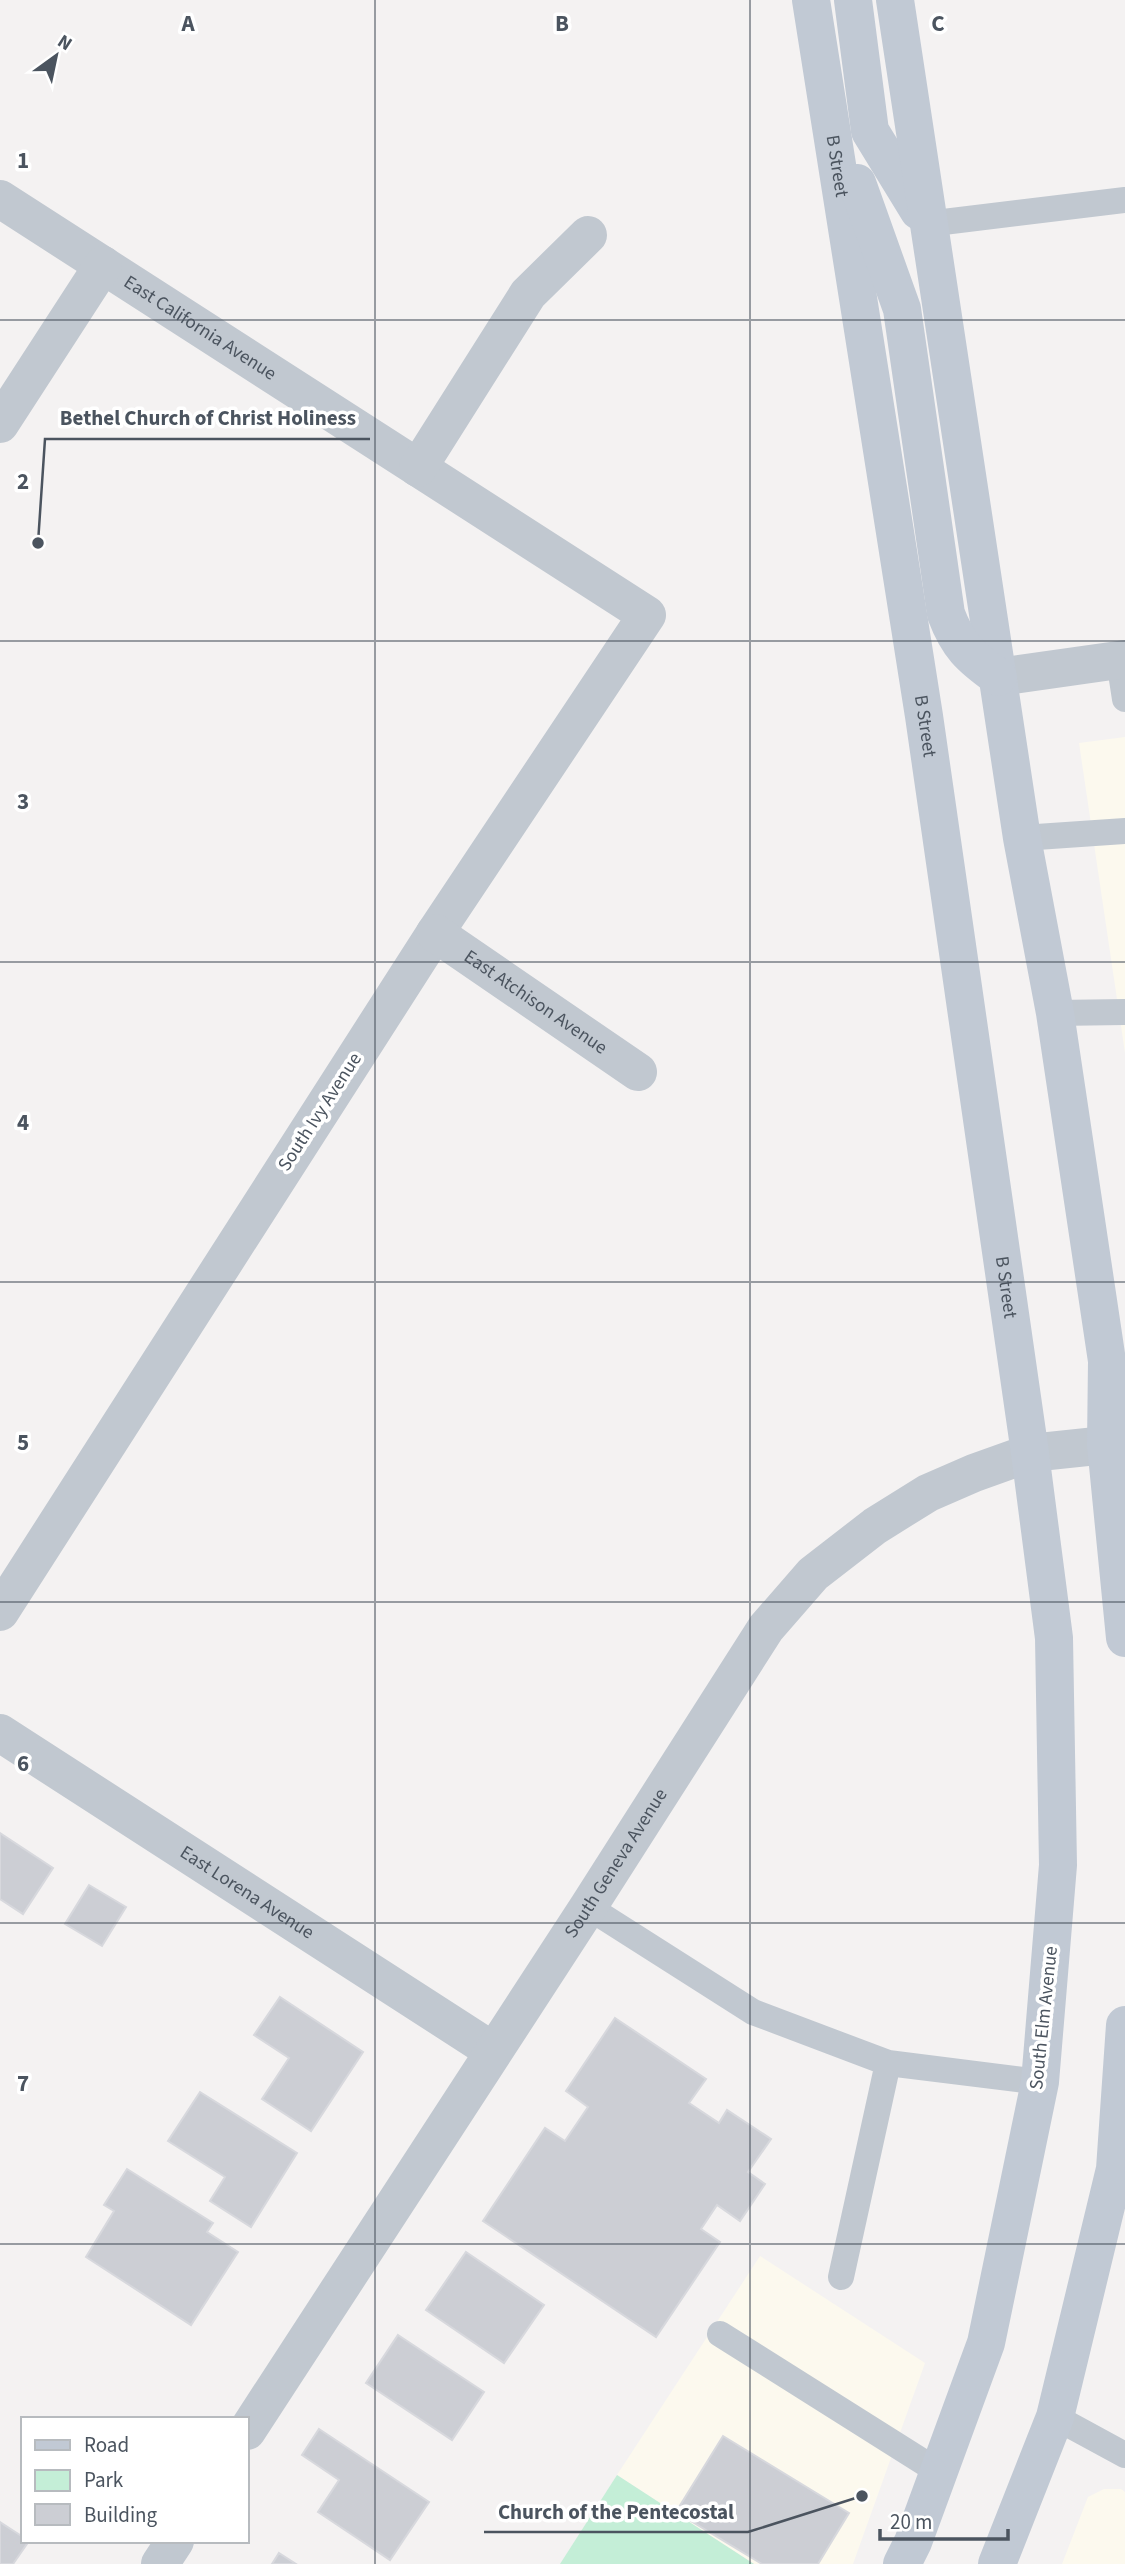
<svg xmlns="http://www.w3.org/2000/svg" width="1125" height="2564" viewBox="0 0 1125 2564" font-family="'Source Sans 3',sans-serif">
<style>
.commercial{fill:#fcf9ee}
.green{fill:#c4eed7}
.building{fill:#ccced4;stroke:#d7d8dd;stroke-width:2}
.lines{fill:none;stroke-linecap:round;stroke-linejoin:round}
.service{stroke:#c1c8d0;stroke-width:26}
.minor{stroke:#c1c8d0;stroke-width:38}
.secondary{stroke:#c1c9d4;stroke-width:38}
.grid{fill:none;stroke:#4b545f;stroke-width:2;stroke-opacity:0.55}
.labels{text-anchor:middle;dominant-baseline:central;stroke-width:7;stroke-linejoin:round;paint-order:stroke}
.street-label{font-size:19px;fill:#4b545f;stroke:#fff}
.grid-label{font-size:23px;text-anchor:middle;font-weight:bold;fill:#4b545f;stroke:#fff;stroke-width:7;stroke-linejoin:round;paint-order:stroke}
.leader{fill:none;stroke:#4b545f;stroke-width:2.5}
.callout-dot{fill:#4b545f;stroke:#fff;stroke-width:2.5}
.callout-label{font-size:21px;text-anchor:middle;font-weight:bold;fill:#4b545f;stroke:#fff;stroke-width:7;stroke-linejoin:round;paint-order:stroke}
</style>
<rect width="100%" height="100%" fill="#f4f2f2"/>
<path class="commercial" d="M1125 737V1053L1079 743Z
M760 2256 925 2363 853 2564H754L617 2475Z
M1104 2489H1121L1125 2492V2564H1062L1088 2497Z"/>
<path class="green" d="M617 2475 754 2564H560Z"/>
<path class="building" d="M0 1833 53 1868 23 1914 0 1899Z
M89 1885 126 1907 102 1946 65 1924Z
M280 1997 363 2052 311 2131 262 2099 289 2058 254 2035Z
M615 2018 706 2079 689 2103 719 2123 727 2110 771 2139 748 2172 765 2184 740 2221 717 2205 701 2229 720 2242 656 2337 483 2221 545 2128 565 2141 588 2107 566 2091Z
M200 2092 297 2153 251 2227 210 2201 225 2177 168 2141Z
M127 2169 213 2223 207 2232 238 2252 191 2325 86 2257 114 2211 104 2205Z
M466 2252 544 2305 504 2363 426 2310Z
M398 2335 484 2392 452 2440 366 2383Z
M319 2429 429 2502 390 2560 318 2512 339 2480 302 2455Z
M723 2436 849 2513 818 2564H762L676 2512Z
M0 2522 23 2537V2541H29L13 2564H0Z
M279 2553 296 2564H272Z"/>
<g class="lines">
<path class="service" d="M927 224 1125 200
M1119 660 1125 699
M1022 838 1125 831
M1055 1013 1125 1012
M588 1907 753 2012 888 2063 1040 2082
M841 2277 888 2063
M720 2334 939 2472
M1055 2417 1125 2455"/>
<g class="minor">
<path id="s1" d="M0 199 647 615 435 933 0 1612"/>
<path d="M0 424 103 265"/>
<path d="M418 468 528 294 588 235"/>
<path d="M998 677 1125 659"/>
<path id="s2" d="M435 933 638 1072"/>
<path id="s3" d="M0 1733 493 2051"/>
<path id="s4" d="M247 2431 588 1907 766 1628 813 1574 875 1526 928 1493 974 1473 1030 1453 1106 1445"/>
<path d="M160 2564 175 2541"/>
</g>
<g class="secondary">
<path id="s5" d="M811 0 924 716 1030 1453 1054 1638 1058 1865 1040 2082 986 2343 913 2542 902 2564"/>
<path d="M853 0 870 131 919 211"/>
<path d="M895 0 1022 838 1055 1013 1107 1361 1106 1445 1125 1638"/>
<path d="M857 183 902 309 946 614C958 646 970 657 998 677"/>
<path d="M997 2564 1055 2417 1115 2169 1125 2025"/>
</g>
</g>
<path class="grid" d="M375 0V2564M750 0V2564M0 320H1125M0 641H1125M0 962H1125M0 1282H1125M0 1602H1125M0 1923H1125M0 2244H1125"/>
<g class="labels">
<g class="street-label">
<text stroke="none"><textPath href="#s5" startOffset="168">B Street</textPath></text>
<text stroke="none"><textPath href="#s1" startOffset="238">East California Avenue</textPath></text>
<text stroke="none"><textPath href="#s5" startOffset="735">B Street</textPath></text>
<text stroke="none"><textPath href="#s2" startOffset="122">East Atchison Avenue</textPath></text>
<text transform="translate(320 1112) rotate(-57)">South Ivy Avenue</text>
<text stroke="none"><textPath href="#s5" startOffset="1302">B Street</textPath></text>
<text stroke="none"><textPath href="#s4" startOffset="677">South Geneva Avenue</textPath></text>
<text stroke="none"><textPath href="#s3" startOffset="294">East Lorena Avenue</textPath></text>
<text transform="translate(1044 2018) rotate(-84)">South Elm Avenue</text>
</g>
</g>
<g class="grid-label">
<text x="188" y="31">A</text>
<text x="562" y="31">B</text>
<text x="938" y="31">C</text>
<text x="23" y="168">1</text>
<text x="23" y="489">2</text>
<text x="23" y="809">3</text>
<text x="23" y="1130">4</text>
<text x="23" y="1450">5</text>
<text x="23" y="1771">6</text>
<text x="23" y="2091">7</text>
</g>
<path class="leader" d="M38 543L45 439H370M862 2496L748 2532H484"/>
<g class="callout-dot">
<circle cx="38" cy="543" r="7"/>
<circle cx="862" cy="2496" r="7"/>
</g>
<g class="callout-label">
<text x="208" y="425">Bethel Church of Christ Holiness</text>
<text x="616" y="2519">Church of the Pentecostal</text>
</g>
<rect x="21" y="2417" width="228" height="126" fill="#ffffff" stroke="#b7bbbf" stroke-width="2"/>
<rect x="35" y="2440" width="35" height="10" fill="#c1c9d4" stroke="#b7bbbf" stroke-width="2"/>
<text x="84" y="2452" font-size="21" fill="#4b545f">Road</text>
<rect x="35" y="2470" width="35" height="21" fill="#c4eed7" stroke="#b7bbbf" stroke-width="2"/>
<text x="84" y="2487" font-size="21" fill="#4b545f">Park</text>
<rect x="35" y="2504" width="35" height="21" fill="#ccced4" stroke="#b7bbbf" stroke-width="2"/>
<text x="84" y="2522" font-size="21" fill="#4b545f">Building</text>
<g transform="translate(56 56) rotate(33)" stroke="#ffffff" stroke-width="5" paint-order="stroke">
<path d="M0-5L12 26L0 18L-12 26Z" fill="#4b545f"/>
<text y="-10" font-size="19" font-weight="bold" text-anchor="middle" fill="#4b545f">N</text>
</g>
<path d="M880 2529v10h128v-10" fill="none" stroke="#4b545f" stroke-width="3.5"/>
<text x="890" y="2529" font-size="21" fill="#4b545f" stroke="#ffffff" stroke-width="5" paint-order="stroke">20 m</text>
</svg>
